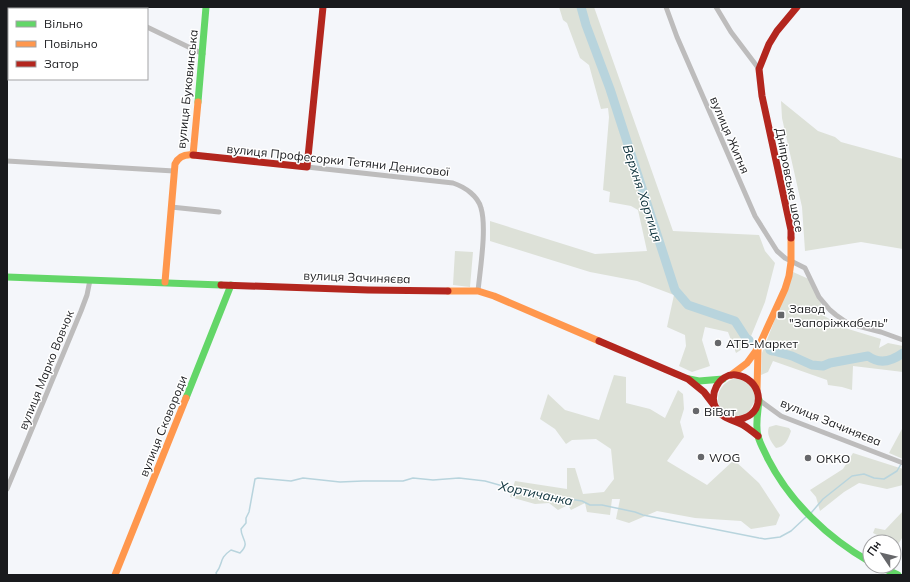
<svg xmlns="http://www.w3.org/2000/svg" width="910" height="582" viewBox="0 0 910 582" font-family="Mulish,sans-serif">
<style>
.green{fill:#dde1d8}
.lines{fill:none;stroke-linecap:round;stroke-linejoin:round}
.stream{stroke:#b8d4dd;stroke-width:1.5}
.river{stroke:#b8d4dd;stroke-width:9}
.street{stroke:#bdbcbc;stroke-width:5}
.fast{stroke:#63d668;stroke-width:7}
.slow{stroke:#ff974d;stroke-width:7}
.jam{stroke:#b3261e;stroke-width:7}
.poi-dot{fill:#66676a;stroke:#fff;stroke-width:1.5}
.labels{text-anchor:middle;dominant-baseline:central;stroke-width:3;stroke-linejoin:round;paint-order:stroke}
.street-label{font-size:12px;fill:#191a1d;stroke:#fff}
.poi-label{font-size:12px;fill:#191a1d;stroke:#fff;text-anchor:start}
.water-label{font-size:13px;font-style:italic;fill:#0b303a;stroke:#fff}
</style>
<rect width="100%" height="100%" fill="#f4f6fa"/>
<path class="green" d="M559 7H594L673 231 759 235 765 251 775 263 765 302 747 346 736 353 728 332 705 327 702 340 710 366 692 372 679 366 686 346 685 335 667 327 674 295 637 281 590 272 490 241V221L595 254 647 251 638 210 631 206 609 202 610 192 603 190 609 117 608 108 601 109 589 65 580 58 567 23 563 20Z
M781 101 818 131 835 137 841 142 903 159V249L861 242 805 251 802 207 782 118Z
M455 251 473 252 470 287 453 285Z
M793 272 811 280 822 300 819 313 845 328 881 339 879 348 888 343 903 346V372L853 366 852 390 842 387 828 385 827 380 773 361 768 372 761 375 762 353Z
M614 375 626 377V403L650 409 665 418 678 390 683 394 684 409 680 422 684 437 667 461 707 485 734 460 759 483 780 515 776 525 751 529 741 521 695 518 657 511 629 523 616 519 620 499H612L610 515 587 512 585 503 571 510 568 505 558 510 549 503 535 504 510 497 515 481 567 489V468H575L583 494 604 492 614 479 611 449 596 439 572 440 566 444 555 429 540 419 548 394 565 410 599 420Z
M733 379H741L751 384 756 399 748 413C744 414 740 417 736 417 713 416 712 386 733 379Z
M776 425 789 428 791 431C788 440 785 447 776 448 771 442 766 434 769 427Z
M903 427V459L889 453Z
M853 453 903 469V485L887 489 859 483 844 492 820 511 816 497 810 490 843 469Z
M903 511 902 538 894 551V542H880L881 537 873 533 875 528 885 530Z"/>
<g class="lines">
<path class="stream" d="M811 513 823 499 852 476 864 474 874 478 884 479 897 471 901 464
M217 575 216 573C224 563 218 559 231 550L240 553C251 542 241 540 241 529L246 523V518L249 512 255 479 258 478 291 481 303 478 340 482 363 481H403L413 478 433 480 459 478 485 481 517 490 524 489 531 493 582 501 590 505H602L635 512 643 515 759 538 765 539 780 537 791 531 806 517"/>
<path class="river" d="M581 7 586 25 610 89 675 290 688 305 735 321 746 338 749 340
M772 351 770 350 792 356 812 365 823 366 830 363 868 356C880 365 892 361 903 353"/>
<path class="street" d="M104 7 109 9
M666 7 677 37 755 216 777 251 785 258 805 268 819 297 830 310 836 315 846 322 858 326 881 332 903 340
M716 7 731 32 759 69
M147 27 203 54
M7 30 9 31
M7 161 174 171
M307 167 453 183C465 187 478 196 481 208 487 228 480 270 478 291
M171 207 219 212
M759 400 781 416 903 463
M7 489 81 311 87 295 90 280"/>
<path class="fast" d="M198 102 206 7
M7 277 221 285
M689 379 699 381 723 379
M186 398 231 285
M759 400C758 412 755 425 758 436 760 444 765 452 768 459 790 502 828 538 870 562
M879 566 898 575"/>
<path class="slow" d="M165 282 175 164C179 156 185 154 193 155L198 102
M448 291H478L494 296 599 341
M731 375 747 363 758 348 785 289 789 276 791 262V238
M757 390 758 349
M115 575 186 398"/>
<path class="jam" d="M193 155 307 167 323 7
M791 238V230L762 96 759 69 769 44 777 31 797 7
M221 285 368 290 448 291
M599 341 688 379 704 392 717 409
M732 420C736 420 741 420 744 418 767 410 761 378 736 375 719 373 707 396 717 410 723 419 734 420 743 425 748 428 753 432 758 436"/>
</g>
<g class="poi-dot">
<rect x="777" y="311" width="8" height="8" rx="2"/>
<circle cx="718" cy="343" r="4"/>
<circle cx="696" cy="411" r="4"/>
<circle cx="701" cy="457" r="4"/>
<circle cx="808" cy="458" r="4"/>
</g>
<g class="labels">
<g class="street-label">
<text transform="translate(187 89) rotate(-84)">вулиця Буковинська</text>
<text transform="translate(730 135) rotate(67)">вулиця Житня</text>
<text transform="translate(338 160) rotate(6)">вулиця Професорки Тетяни Денисової</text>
<text transform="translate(790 180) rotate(79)">Дніпровське шосе</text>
<text transform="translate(357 277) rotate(2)">вулиця Зачиняєва</text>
<text transform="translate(46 370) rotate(-68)">вулиця Марко Вовчок</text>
<text transform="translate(831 422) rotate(22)">вулиця Зачиняєва</text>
<text transform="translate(163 426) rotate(-68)">вулиця Сковороди</text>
</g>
<g class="poi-label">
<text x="789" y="308">Завод<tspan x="789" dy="14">"Запоріжкабель"</tspan></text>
<text x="726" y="343">АТБ-Маркет</text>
<text x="704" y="411">ВіВат</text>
<text x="709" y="457">WOG</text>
<text x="816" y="458">ОККО</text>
</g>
<g class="water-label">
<text transform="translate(643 193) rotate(72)">Верхня Хортиця</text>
<text transform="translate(536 493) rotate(12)">Хортичанка</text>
</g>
</g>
<rect width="910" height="582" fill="none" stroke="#191a1d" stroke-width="16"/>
<rect x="8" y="8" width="140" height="72" fill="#ffffff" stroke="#a3a3a5"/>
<rect x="16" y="21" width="20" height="6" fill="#63d668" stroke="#a3a3a5"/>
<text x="44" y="28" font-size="12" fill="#191a1d">Вільно</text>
<rect x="16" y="41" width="20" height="6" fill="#ff974d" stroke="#a3a3a5"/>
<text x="44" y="48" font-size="12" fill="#191a1d">Повільно</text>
<rect x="16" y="61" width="20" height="6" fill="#b3261e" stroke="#a3a3a5"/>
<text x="44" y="68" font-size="12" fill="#191a1d">Затор</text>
<g transform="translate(882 554) rotate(305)"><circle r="19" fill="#ffffff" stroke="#a3a3a5"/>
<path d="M0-3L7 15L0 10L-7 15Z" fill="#66676a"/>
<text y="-6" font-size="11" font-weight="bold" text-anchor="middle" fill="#191a1d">Пн</text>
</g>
</svg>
